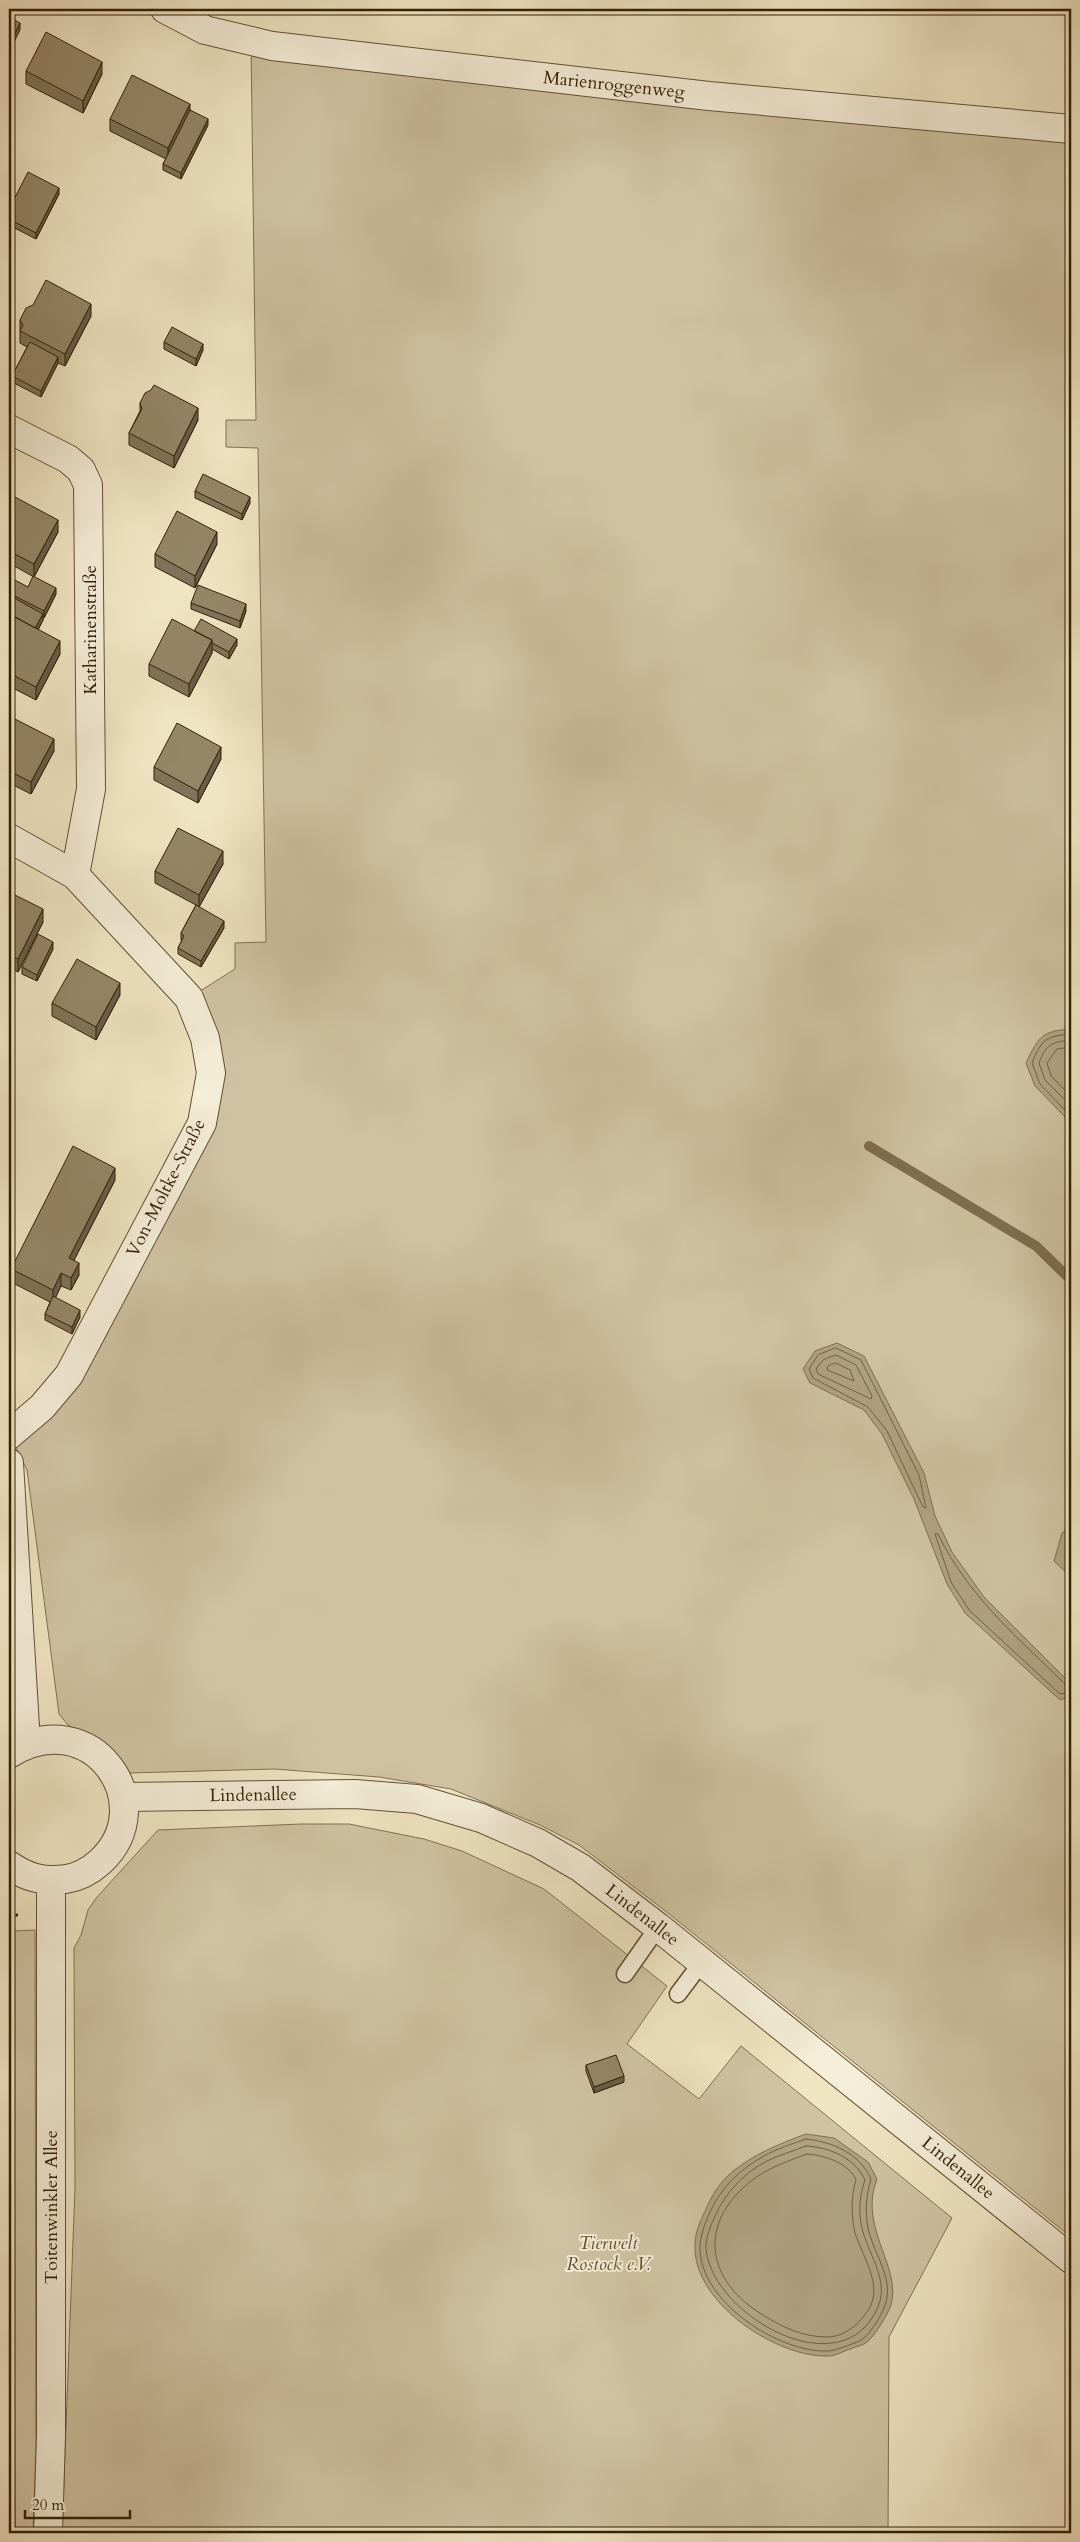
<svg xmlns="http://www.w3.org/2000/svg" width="1080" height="2542" viewBox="0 0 1080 2542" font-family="Cardo,serif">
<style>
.green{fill:#d0c3a3;stroke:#827154}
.water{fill:#b0a282;stroke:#7e6e50}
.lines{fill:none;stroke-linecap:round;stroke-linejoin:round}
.shore{stroke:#726044;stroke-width:1}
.stream{stroke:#7e6e50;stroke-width:10}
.service-casing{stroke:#625034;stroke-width:19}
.minor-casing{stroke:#625034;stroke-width:30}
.tertiary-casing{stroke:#625034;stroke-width:30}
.path{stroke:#331f05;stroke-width:3;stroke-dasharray:4 2.5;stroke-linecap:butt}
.service{stroke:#f5eed8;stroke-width:16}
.minor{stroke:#f5eed8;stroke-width:28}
.tertiary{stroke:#f5eed8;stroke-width:28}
.wall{fill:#807359;stroke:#331f05}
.shaded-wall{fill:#685e49;stroke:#331f05}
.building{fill:#958668;stroke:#331f05}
.labels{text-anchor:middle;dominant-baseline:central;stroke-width:4;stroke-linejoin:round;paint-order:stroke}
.street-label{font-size:18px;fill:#331f05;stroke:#f5eed8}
.park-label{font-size:18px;font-style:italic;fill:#625034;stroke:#f5eed8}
</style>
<rect width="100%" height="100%" fill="#f0e5c3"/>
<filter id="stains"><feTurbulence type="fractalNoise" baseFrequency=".004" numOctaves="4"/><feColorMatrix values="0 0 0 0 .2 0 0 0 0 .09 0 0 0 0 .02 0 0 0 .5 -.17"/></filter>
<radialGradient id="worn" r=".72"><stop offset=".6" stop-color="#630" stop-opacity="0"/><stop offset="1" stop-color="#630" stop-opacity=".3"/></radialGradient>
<path class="green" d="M251 43 1071 129V2237L668 1913 579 1845 540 1825 451 1789 379 1777 274 1769 129 1773 90 1739 68 1725 59 1714 27 1470 10 1435 42 1407 202 1123 189 998 235 969V943L266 942 258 448 226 447V420H256Z
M301 1824H349L424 1839 462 1851 544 1889 667 1986 627 2044 699 2099 741 2046 952 2218 889 2337 888 2533H62L75 2188 74 1948 81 1935 88 1910 97 1897 158 1830Z
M35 1930 36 2449 33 2533H15L13 1931Z"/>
<path class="water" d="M1071 1029V1118L1064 1116 1035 1086 1026 1063C1039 1036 1042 1031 1071 1029Z
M837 1343 864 1356 924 1473 935 1516 952 1552 984 1597 1070 1683 1071 1696 1060 1700 965 1613 947 1584 914 1499 882 1434 864 1410 810 1383 803 1369 815 1351Z
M1071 1527V1577L1054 1561 1062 1533Z
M806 2134 834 2138 868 2162 877 2179C856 2231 910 2274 887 2314 882 2323 875 2335 867 2342 864 2345 855 2347 850 2349 844 2351 835 2356 829 2356 777 2358 696 2304 695 2249 694 2234 700 2222 706 2209 712 2195 720 2182 732 2172 754 2154 779 2144 806 2134Z"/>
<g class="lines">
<path class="shore" d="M1071 1034C1046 1036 1042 1039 1032 1063L1040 1084 1066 1111 1071 1113
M1071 1040C1052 1042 1046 1044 1039 1063L1045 1080 1071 1106
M1071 1047 1057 1049 1047 1063 1051 1076 1071 1096
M836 1348 861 1360 919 1475 926 1508 923 1507 887 1431 868 1407 813 1378 809 1369 818 1355Z
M836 1355 856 1365 872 1396 871 1399 818 1374 816 1369 823 1360Z
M836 1363 850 1370 854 1381 827 1370 828 1366Z
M1071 1687 1066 1685C1018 1638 968 1596 938 1534H935L951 1582 969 1610 1060 1694 1071 1692
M806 2139C833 2142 859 2153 871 2179 866 2196 865 2210 868 2228 874 2256 897 2281 883 2310 880 2318 870 2333 864 2338 860 2342 834 2351 828 2351 779 2353 700 2302 700 2248 700 2235 705 2224 710 2212 721 2188 740 2169 764 2156 776 2149 792 2144 806 2139Z
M806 2146C829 2147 855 2158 865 2180 859 2196 858 2215 863 2232 870 2256 889 2282 878 2307 843 2389 714 2317 706 2250 705 2238 711 2225 716 2214 726 2192 745 2172 767 2161 779 2155 794 2151 806 2146Z
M807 2154C824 2155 849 2163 856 2180 851 2196 851 2216 855 2233 862 2255 881 2282 871 2305 863 2321 846 2337 827 2337 803 2337 782 2327 763 2315 711 2284 696 2231 744 2187 762 2170 785 2162 807 2154Z"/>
<path class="stream" d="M869 1146 1036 1246 1071 1280"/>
<g class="service-casing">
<path id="service" d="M625 1974 658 1927
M678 1994 702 1962"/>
</g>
<g class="minor-casing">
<path id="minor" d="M165 9 205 30 272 46 709 96 1071 129
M9 429 68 459 81 470 88 485 91 789 75 875
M9 838 75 875 189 998 205 1038 211 1073 202 1123 69 1375 42 1407 9 1435
M9 1463 26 1743
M123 1797 355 1794 417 1799 481 1818 538 1843 581 1868 658 1927 1071 2259"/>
</g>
<g class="tertiary-casing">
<path id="tertiary" d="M9 1754C91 1702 163 1804 100 1862 90 1871 79 1877 66 1879 44 1882 27 1878 9 1865
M48 2533 51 2436V1881"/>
</g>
<path class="path" d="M9 1915H18"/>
<use href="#service" class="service"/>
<use href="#minor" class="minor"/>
<use href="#tertiary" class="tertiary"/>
</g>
<path class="wall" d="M26 71 102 74 83 113 26 84Z
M190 110 208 125 181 179 163 170V164L166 159 110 131V119Z
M59 194 36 239 9 225V209Z
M91 316 65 366 58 363 41 397 12 382V376L27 347 20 343V320Z
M164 342 203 350 196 366 164 349Z
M151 390 198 420 174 468 129 445V433L140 411V403Z
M195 491 250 503 242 520 195 498Z
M9 508 58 532 34 577 9 563Z
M217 544 195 588 155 567V554Z
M9 583 28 587 56 594 44 618 43 617V620L38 630 60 654 36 700 9 686V628L11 624 9 623Z
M191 603 246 611 240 628 191 609Z
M194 631 237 645 229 659 212 649V653L189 697 149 676V664Z
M9 727 54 751 31 794 9 783Z
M221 759 198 803 154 780V767Z
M223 864 199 907 224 928 201 967 178 954V948L182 940H181V933L196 905 155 883V871Z
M9 892 43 922 18 972 9 967Z
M53 949 37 981 22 974V967Z
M120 995 96 1040 52 1016V1003Z
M115 1180 74 1260 79 1275 71 1290 61 1286 55 1298 80 1317 72 1334 45 1320V1314L50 1302 11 1282V1269Z
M586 2065 624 2082 594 2093 586 2071Z"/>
<path class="shaded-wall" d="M20 23V30L9 52V45Z
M102 62V74L83 113V101Z
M190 104V116L168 160V148Z
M208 119V125L181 179V173Z
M59 188V194L36 239V233Z
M91 304V316L65 366V354Z
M203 344V350L196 366V359Z
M58 357V363L41 397V391Z
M198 408V420L174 468V456Z
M250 497V503L242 520V514Z
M58 520V532L34 577V564Z
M217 532V544L195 588V576Z
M56 588V594L44 618V611Z
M246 604V611L240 628V621Z
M43 614V620L34 637V630Z
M237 639V645L229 659V652Z
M212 640V653L189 697V684Z
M60 641V654L36 700V687Z
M54 739V751L31 794V782Z
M221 747V759L198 803V791Z
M223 851V864L199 907V895Z
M43 909V922L18 972V959Z
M224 921V928L201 967V961Z
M53 942V949L37 981V975Z
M120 983V995L96 1040V1027Z
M115 1168V1180L69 1270V1258Z
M79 1263V1275L71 1290V1278Z
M61 1273V1286L53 1303V1290Z
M80 1310V1317L72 1334V1327Z
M624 2076V2082L594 2093V2087Z"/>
<path class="building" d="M9 17 20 23 9 45Z
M46 32 102 62 83 101 26 71Z
M132 75 190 104 168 148 110 119Z
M190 110 208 119 181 173 163 164Z
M28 172 59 188 36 233 9 219V209Z
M46 280 91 304 65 354 20 331 23 325 20 320 26 308 33 305Z
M172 327 203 344 196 359 164 342Z
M30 342 58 357 41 391 12 376Z
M154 385 198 408 174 456 129 433 142 409 140 403 145 393 151 390Z
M203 474 250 497 242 514 195 491Z
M15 497 58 520 34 564 9 551V508Z
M177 511 217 532 195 576 155 554Z
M33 576 56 588 44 611 9 593V583L11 578 28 587Z
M198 585 246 604 240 621 191 603Z
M9 595 43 614 35 628 15 617 14 619 9 617Z
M15 617 60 641 36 687 9 673V628Z
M172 619 212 640 189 684 149 664Z
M201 619 237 639 229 652 212 643V640L194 631Z
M13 718 54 739 31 782 9 771V727Z
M177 723 221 747 198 791 154 767Z
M178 828 223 851 199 895 155 871Z
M9 892 43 909 18 959 9 954Z
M196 905 224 921 201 961 178 948 184 936 181 933Z
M38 934 53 942 37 975 22 967Z
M77 959 120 983 96 1027 52 1003Z
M73 1146 115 1168 69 1258 79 1263 71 1278 61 1273 53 1290 11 1269Z
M53 1296 80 1310 72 1327 45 1314Z
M616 2055 624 2076 594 2087 586 2065Z"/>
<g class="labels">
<g class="street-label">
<text transform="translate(614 85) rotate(6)">Marienroggenweg</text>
<text transform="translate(90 630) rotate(-90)">Katharinenstraße</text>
<text transform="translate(166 1188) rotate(-63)">Von-Moltke-Straße</text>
<text transform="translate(253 1795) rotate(-1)">Lindenallee</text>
<text transform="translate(642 1915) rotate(38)">Lindenallee</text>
<text transform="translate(958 2168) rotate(39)">Lindenallee</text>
<text transform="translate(51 2207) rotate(-90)">Toitenwinkler Allee</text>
</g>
<g class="park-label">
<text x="608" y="2243">Tierwelt<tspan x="608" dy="21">Rostock e.V.</tspan></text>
</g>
</g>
<rect width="1080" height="2542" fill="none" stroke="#f0e5c3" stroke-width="30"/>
<rect x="10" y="10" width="1060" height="2522" fill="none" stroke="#331f05" stroke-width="2.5"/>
<rect x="15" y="15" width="1050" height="2512" fill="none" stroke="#331f05"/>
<path d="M25 2510v8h105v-8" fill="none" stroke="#331f05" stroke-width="2.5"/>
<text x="32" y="2510" font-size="15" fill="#331f05" stroke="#f5eed8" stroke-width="4" paint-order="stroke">20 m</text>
<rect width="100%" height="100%" filter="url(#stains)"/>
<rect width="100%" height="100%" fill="url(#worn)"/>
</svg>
